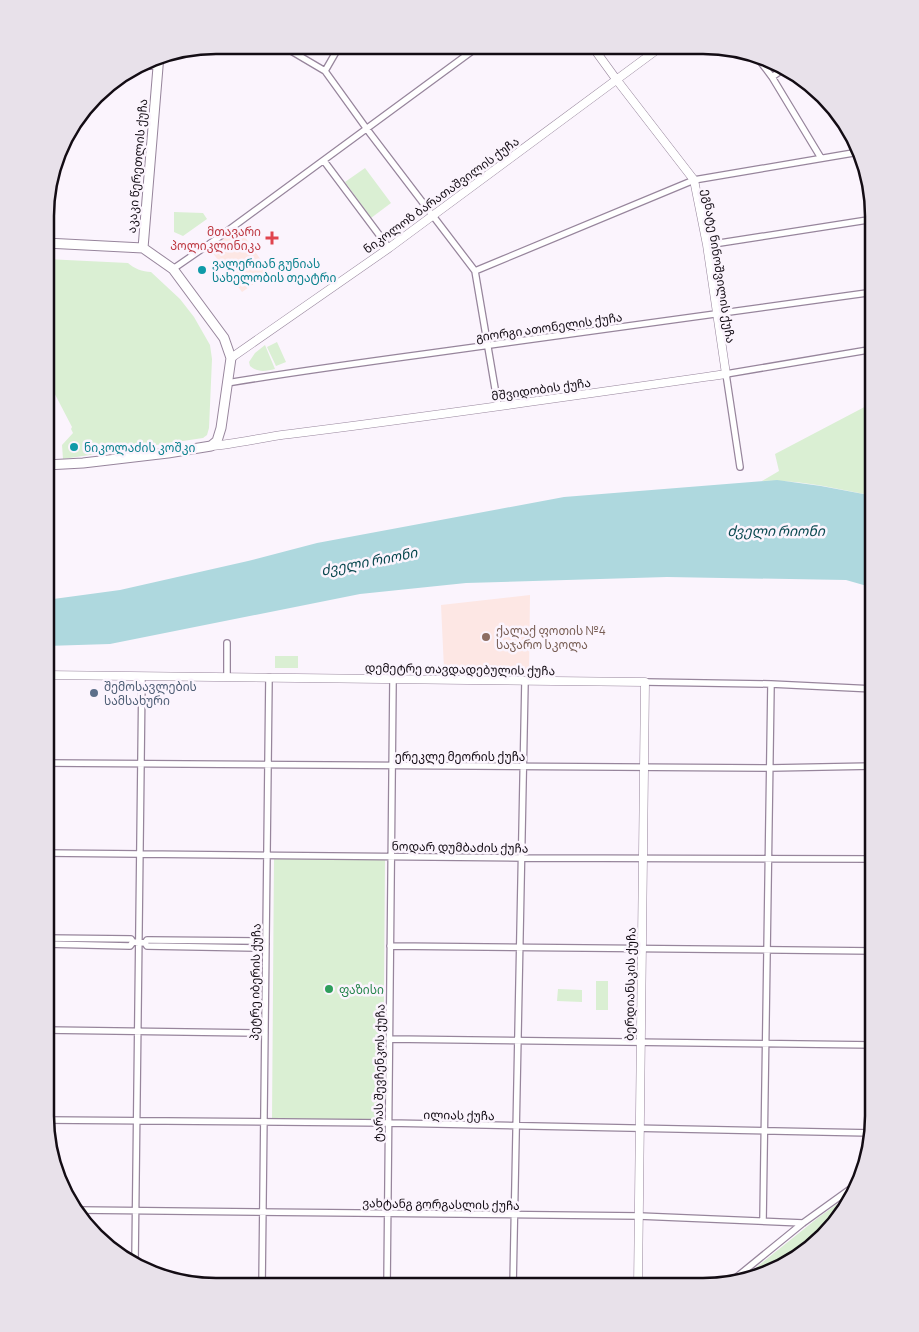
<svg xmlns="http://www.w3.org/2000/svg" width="919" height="1332" viewBox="0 0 919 1332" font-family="Manrope,'Noto Sans Georgian',sans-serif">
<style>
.education{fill:#fde7e4}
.green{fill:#daefd3}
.water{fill:#aed8de}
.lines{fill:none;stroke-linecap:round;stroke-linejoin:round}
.minor-casing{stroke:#97859c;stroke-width:8}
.tertiary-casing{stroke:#97859c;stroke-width:9}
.secondary-casing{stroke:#97859c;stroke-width:11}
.minor{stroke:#fff;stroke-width:5.5}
.tertiary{stroke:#fff;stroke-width:8}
.secondary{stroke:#fff;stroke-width:9}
.health-dot{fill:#e0444e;stroke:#fbf4fd;stroke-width:2}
.culture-dot{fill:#0f9aa8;stroke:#fbf4fd;stroke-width:2}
.education-dot{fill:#8d6e63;stroke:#fbf4fd;stroke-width:2}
.service-dot{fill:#5c6f8a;stroke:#fbf4fd;stroke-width:2}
.leisure-dot{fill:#2e9e5b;stroke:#fbf4fd;stroke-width:2}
.labels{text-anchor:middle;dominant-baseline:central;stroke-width:5;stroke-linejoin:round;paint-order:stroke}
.street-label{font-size:12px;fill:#130c14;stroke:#fbf4fd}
.health-label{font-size:12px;fill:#be3a42;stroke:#fbf4fd;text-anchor:end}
.culture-label{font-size:12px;fill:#0d838f;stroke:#fbf4fd;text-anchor:start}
.education-label{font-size:12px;fill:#785e54;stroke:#fbf4fd;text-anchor:start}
.service-label{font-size:12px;fill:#4e5e75;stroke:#fbf4fd;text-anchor:start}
.leisure-label{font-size:12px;fill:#27864d;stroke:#fbf4fd;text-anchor:start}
.water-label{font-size:14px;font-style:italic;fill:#09484f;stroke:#fbf4fd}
.rim{fill:none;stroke:#130c14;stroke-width:2.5}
</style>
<rect width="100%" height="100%" fill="#fbf4fd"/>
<path class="education" d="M238 227 270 273 242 292 209 248Z
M530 595 529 673 444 669 441 605Z"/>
<path class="green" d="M365 168 391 203 371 218 345 182Z
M174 212 203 213 207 219 183 236 174 232Z
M46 259 128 263C133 268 143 272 151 272L180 299 194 317 210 345 212 359 209 428 207 435 203 438 63 459 62 445 73 433 71 429 72 427 46 377Z
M277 342 286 362 276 366 267 347Z
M265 345 275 369C266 371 258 373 250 366L249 362 255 353Z
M874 402V496C838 489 799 479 762 481L779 471 775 454Z
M275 656H298V668H275Z
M274 858 385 859 383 1120 272 1119Z
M596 981H608V1010H596Z
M558 989 582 990V1002L557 1001Z
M851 1194 845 1211 778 1269 743 1278 819 1217Z"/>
<path class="water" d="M777 480 821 486 874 496V588L846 580 667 577 466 583 360 594 110 644 46 646V600L120 590 248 561 317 543 564 497Z"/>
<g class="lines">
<g class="minor-casing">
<path id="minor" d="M281 45 325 71 369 132 475 271 498 406
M760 61 772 77 821 158
M141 66H158
M325 71 340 45
M772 77 782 70
M324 161 389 248
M707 245 874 219
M173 269 215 240 479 46
M475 271 694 180 859 152
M227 383C293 372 359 363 425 354 575 333 725 314 874 292
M740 467 726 374 874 349
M227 643V677
M645 682 771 684 874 689
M46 763 770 768 874 766
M45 853 522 858 874 859
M45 938 131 939 133 942
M145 943 147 940H149L256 941 260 945
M45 944 130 946 133 942 145 943 147 946 257 948 260 945 266 944
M390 946 874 951
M45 1030 265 1033
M389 1039 874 1045
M46 1120 389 1123 872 1133
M78 1210 639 1216 803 1223
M763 1221 771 684
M135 1261 142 676
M733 1280 803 1223 853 1187
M262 1286 269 677
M387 1286 393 680
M513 1286 525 681"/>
</g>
<g class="tertiary-casing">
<path id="tertiary" d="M231 358 389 248 662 46
M211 446C237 444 263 437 290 434 435 416 580 395 726 374L707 245 694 180 616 79 592 46
M46 675 645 682 638 1287"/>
</g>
<g class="secondary-casing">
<path id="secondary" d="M143 248 159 55
M46 465 83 463 168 453 211 446 217 441 221 428 231 358 224 338 173 269 143 248 46 243"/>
</g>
<use href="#minor" class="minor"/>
<use href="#tertiary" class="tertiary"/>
<use href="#secondary" class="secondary"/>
</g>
<path class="health-dot" d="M269.5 230.5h5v5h5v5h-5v5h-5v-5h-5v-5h5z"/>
<g class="culture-dot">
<circle cx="202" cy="270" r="5"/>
<circle cx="74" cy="447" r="5"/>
</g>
<circle class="education-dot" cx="486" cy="637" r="5"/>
<circle class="service-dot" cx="94" cy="693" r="5"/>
<circle class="leisure-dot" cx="329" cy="989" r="5"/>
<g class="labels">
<g class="street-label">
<text transform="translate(137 166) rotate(-85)">აკაკი წერეთლის ქუჩა</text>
<text transform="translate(441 195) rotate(-36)">ნიკოლოზ ბარათაშვილის ქუჩა</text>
<text transform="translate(719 266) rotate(81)">ეგნატე ნინოშვილის ქუჩა</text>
<text transform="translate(549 327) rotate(-8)">გიორგი ათონელის ქუჩა</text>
<text transform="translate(541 389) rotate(-8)">მშვიდობის ქუჩა</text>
<text transform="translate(460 669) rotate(1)">დემეტრე თავდადებულის ქუჩა</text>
<text x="460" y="756">ერეკლე მეორის ქუჩა</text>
<text transform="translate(460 847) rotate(1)">ნოდარ დუმბაძის ქუჩა</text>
<text transform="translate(255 982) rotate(-89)">პეტრე იბერის ქუჩა</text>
<text transform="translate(630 984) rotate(-89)">ბერდიანსკის ქუჩა</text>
<text transform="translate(379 1073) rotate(-89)">ტარას შევჩენკოს ქუჩა</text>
<text transform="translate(459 1115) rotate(1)">ილიას ქუჩა</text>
<text transform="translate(441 1204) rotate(1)">ვახტანგ გორგასლის ქუჩა</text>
</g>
<g class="health-label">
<text x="261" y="231">მთავარი<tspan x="261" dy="14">პოლიკლინიკა</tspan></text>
</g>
<g class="culture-label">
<text x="212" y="263">ვალერიან გუნიას<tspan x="212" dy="14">სახელობის თეატრი</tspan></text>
<text x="84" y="447">ნიკოლაძის კოშკი</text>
</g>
<g class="education-label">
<text x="496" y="630">ქალაქ ფოთის №4<tspan x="496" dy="14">საჯარო სკოლა</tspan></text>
</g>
<g class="service-label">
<text x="104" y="686">შემოსავლების<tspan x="104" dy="14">სამსახური</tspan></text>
</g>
<g class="leisure-label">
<text x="339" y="989">ფაზისი</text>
</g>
<g class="water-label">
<text x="776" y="530">ძველი რიონი</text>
<text transform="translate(369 561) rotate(-11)">ძველი რიონი</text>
</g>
</g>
<path d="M0 0H919V1332H0ZM216 54H703A162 162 0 0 1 865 216V1116A162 162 0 0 1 703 1278H216A162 162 0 0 1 54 1116V216A162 162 0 0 1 216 54Z" fill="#e8e1ea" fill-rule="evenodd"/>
<path class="rim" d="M216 54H703A162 162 0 0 1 865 216V1116A162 162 0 0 1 703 1278H216A162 162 0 0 1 54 1116V216A162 162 0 0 1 216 54Z"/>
</svg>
